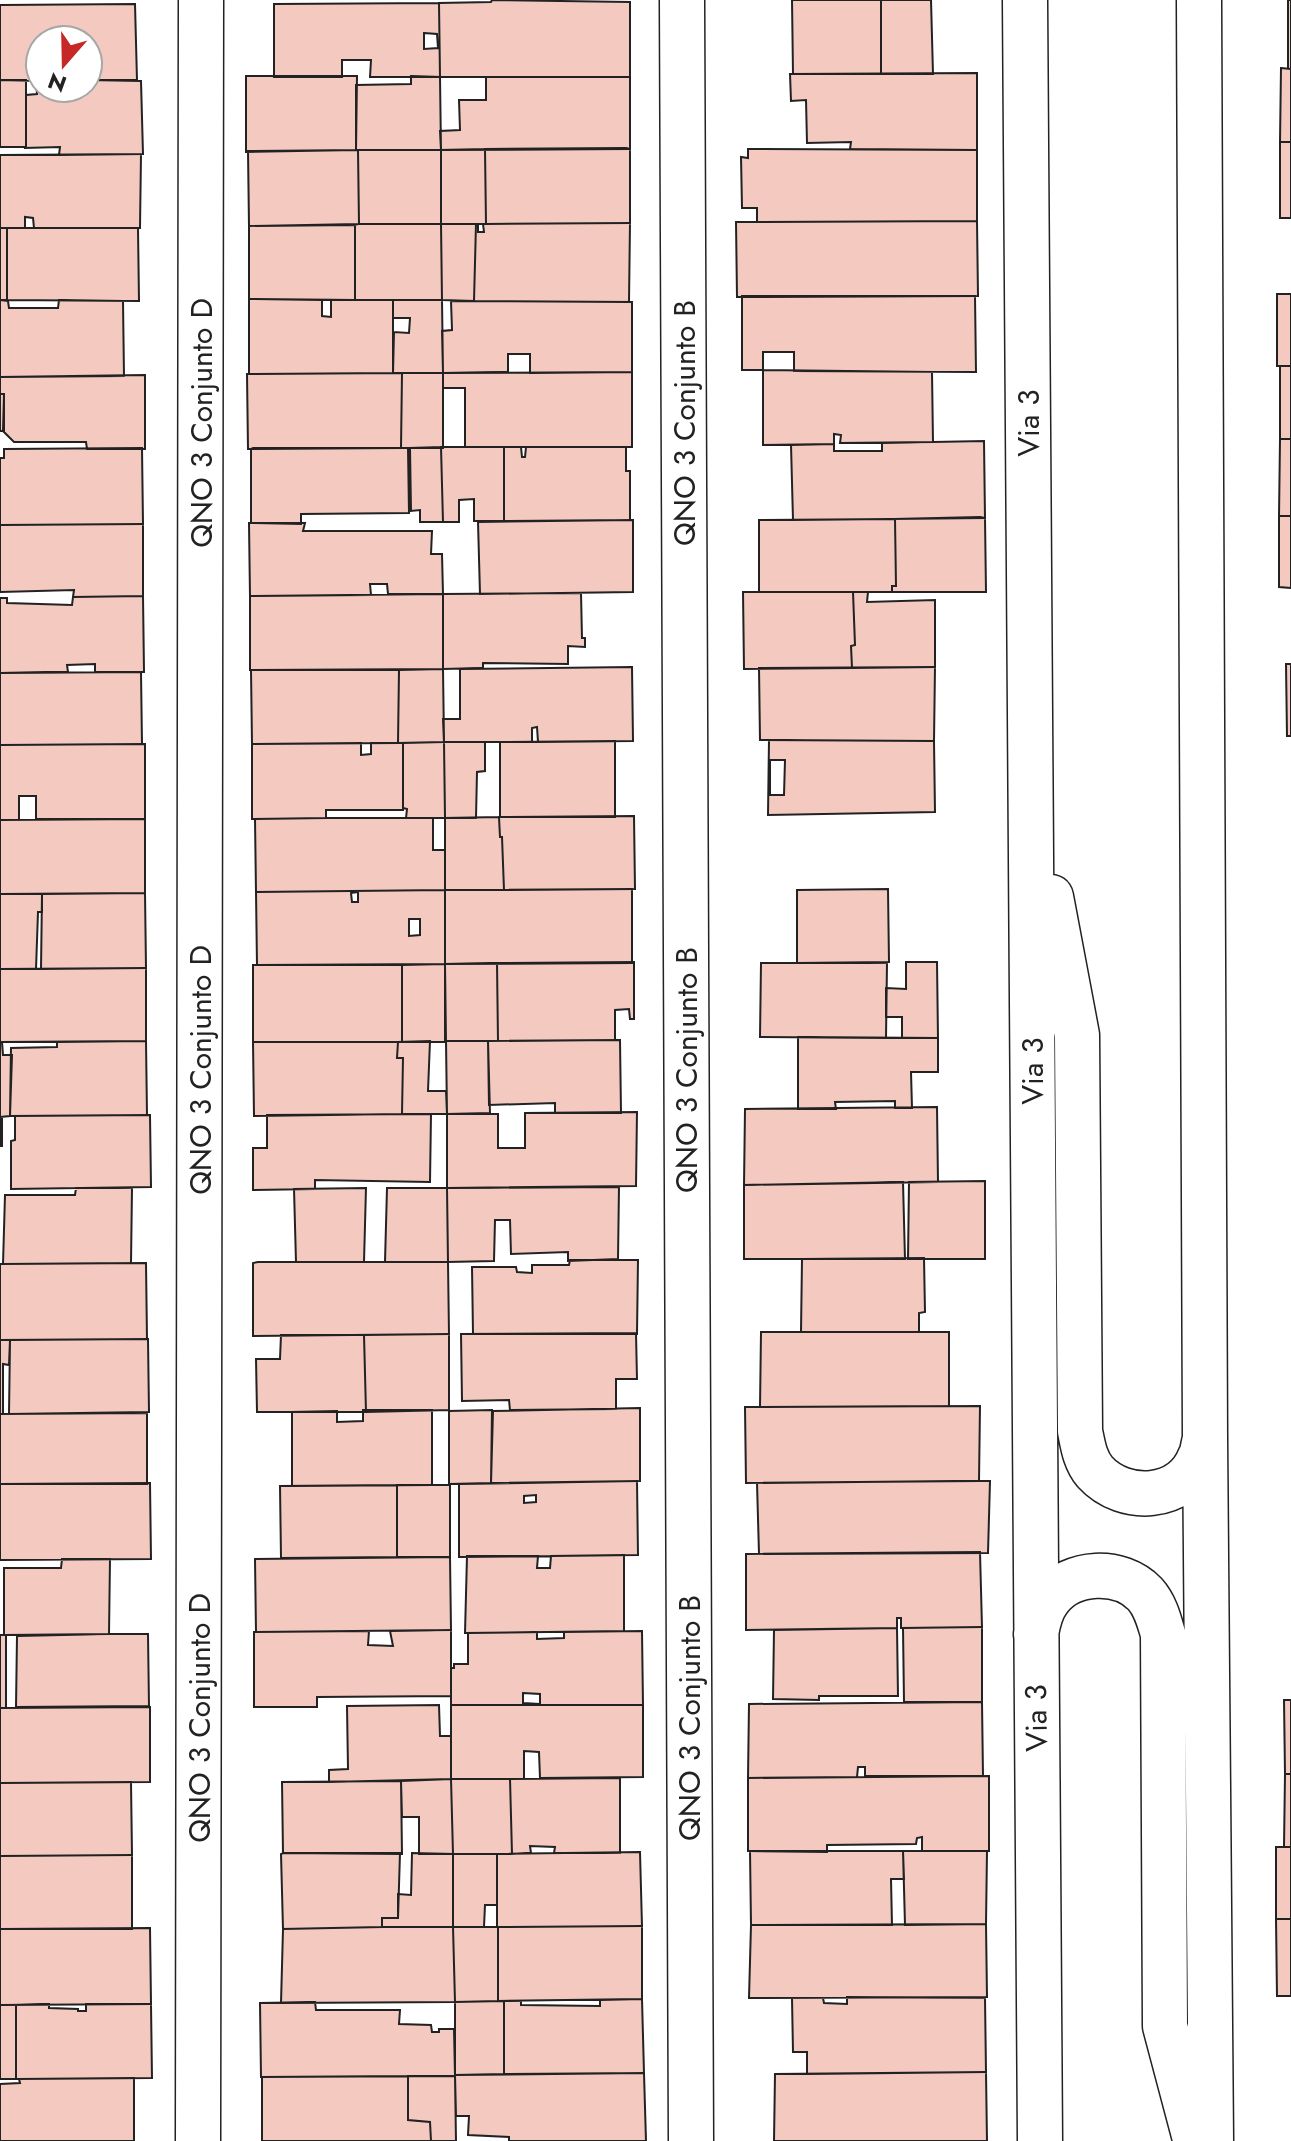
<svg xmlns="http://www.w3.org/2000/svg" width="1291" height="2141" viewBox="0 0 1291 2141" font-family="Jost,sans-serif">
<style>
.building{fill:#f3c9c0;stroke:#222;stroke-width:2;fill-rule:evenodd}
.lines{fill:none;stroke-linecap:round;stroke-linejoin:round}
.minor-casing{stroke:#222;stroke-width:47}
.secondary-casing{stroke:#222;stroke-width:47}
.minor{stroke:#fff;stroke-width:44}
.secondary{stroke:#fff;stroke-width:44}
.labels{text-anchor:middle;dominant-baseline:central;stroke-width:6;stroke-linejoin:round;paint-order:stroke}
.street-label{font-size:30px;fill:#222;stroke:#fff}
</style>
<rect width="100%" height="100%" fill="#fff"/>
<path class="building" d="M492 0 630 2V77H440L439 3 491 2Z
M792 0H881V74H793Z
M881 0H931L933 74H881Z
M1288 0H1291V69H1288Z
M439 3 440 77H370L371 60H342V77H274V4ZM424 33 437 34 438 48 424 49Z
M135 4 137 80H88V40H40V81L0 80V5Z
M1281 68 1291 69V142H1280Z
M977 73V150L850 149 851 142 807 143 806 100 791 101 790 74Z
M246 76H357L356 150 246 152Z
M411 76 440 77 441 150H356V85L411 84Z
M486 77H630V149L441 150 440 131 460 130 459 100H486Z
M0 80H26V147H0Z
M88 80 141 81 143 154 59 155 60 147 24 148 26 147V95L37 94 36 81H40V88H88Z
M1280 142H1291V218H1280Z
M626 148 630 149V223L486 224 485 149Z
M485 149 486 224H441V150Z
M748 149 977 150V221L757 222V208H742L741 157 748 158Z
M358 150H441V224H359Z
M358 150 359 224 249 226 248 151Z
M141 154 140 228H34L33 218 25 217V228H0V155Z
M977 221 978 296 737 297 736 222Z
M630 223 629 302 474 301 476 224H478V232H484L483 224H486Z
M359 224H441L442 300H355V225Z
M441 224H476L474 301 442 300Z
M355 225V300L249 299V226Z
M0 228H7V300H0Z
M7 228H138L139 301 7 300Z
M1277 294H1291V366H1277Z
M742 296H975L976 372 794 371V352H763V370H742Z
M249 299 322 300V316L331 317V300H393V373L249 374Z
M0 300 8 301 9 308H58L59 300 123 301 124 376 0 377Z
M393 300H442L443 373H393L394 332 409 333 410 318H393Z
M451 301 632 302V372L530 373V354H508V372L443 373 442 331 452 330Z
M1280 366H1291V439H1280Z
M763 370 932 372 933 442 840 443 841 435 834 434V444L763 445Z
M632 372V447H465V388H443V373Z
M402 373 401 448 248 449 247 374Z
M402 373H443V448H401Z
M145 375V449H87L86 442H14L3 431 4 394H0V377Z
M0 394H4V431H0Z
M1280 439H1291V516H1279Z
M984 441 985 518 793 520 791 445 834 444V451H882V443Z
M441 447 443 522H420V510L411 511 410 448Z
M441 447H504V521H474V499L459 500V522H443Z
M504 447H521L522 457H525L526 447H626V471H630V520L504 521Z
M142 448 143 524 0 525V458H4V449Z
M253 448H408L409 513 301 514V524L251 523V449Z
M1279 516H1291V588L1279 587Z
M980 517 985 518 986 592H892V586H896L895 519Z
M895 519 896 586H892V592H759V520Z
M633 520V592L480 594 478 522Z
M249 523H305L303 531H432L431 554H442L443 594H388L387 584H370L371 595 250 596Z
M143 524V596L73 597 74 590 0 592V525Z
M743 592H853L855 645 851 646 852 668 744 669Z
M853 592H868L867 602 935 600V667L852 668 851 646 855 645Z
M581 593 582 638H585V647L568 646V664L483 663V668L443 669V594Z
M443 594V669L250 670V596Z
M143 596 144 672H95V664L67 665 68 672 0 673V598H7V603L72 605 73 597Z
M1286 664H1291V736H1287Z
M632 667 633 741 538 742 537 727 532 728V742H444L443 719H460V669Z
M935 667 934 741 760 740 759 668Z
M443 669 444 742 398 743 399 670Z
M251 670H399L398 743 252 744Z
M141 672 142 744 0 745V673Z
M769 740 934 741 935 812 768 815ZM770 760H785L784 795H770Z
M615 741V817H500V742Z
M444 742H485V771L477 772 476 818H445Z
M444 742 445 818H406L407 809 403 808V743Z
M361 743V755L371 754V743H403V810H326V818L252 819V744Z
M145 744V819H36V796H19V820H0V745Z
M634 816 635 889 504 890 502 837H500L499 817Z
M499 817 500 837H502L504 890H445V818Z
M326 818H433V850H445V890L256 892 255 819Z
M145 819V893L0 894V820Z
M632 889V963L445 964V890Z
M888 889 889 962 797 963V890Z
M445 890V964L257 965 256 892ZM358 892V902H352L351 893ZM409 919H420V935L409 936Z
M145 893 146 968 41 969 42 894Z
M0 894H42V912H38L36 969H0Z
M634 962V1019H630L629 1009 615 1010V1040L498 1041 497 963Z
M906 962H937L938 1038H902V1017H886V988L906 989Z
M490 963H497L498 1041H446L445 964Z
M761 963H887L886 1038 760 1037Z
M445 964V1042H402V965Z
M253 965H402V1042H253Z
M146 968V1041L0 1042V969Z
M798 1037 938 1038V1072H911L912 1108H895V1101L835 1102 836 1109H798Z
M620 1040 621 1113H555V1103L489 1105 488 1041Z
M146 1041 147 1115 10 1116 11 1048 57 1047V1042Z
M430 1041 428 1091H446L447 1114H402L403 1058H397L398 1042Z
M446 1041H488L490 1113 447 1114Z
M0 1042H2L3 1055H12L10 1116 0 1117Z
M253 1042H398L397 1058H403L402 1114 254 1116Z
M937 1107 938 1182 744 1185 745 1109Z
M637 1112 636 1186 447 1188V1114H498V1148H525V1113Z
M431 1114 430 1182 315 1180V1189L253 1190V1148H267V1115Z
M150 1115 151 1187 11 1189V1141L15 1140V1116Z
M0 1117H2V1146H0Z
M985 1181V1259H908L909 1182Z
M903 1182 905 1259H744V1185Z
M619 1187 618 1259 568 1261V1252L511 1254 510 1220H495L494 1261 448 1262 447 1188Z
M76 1188H132L131 1263 3 1264 5 1195H75Z
M366 1188 364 1262H296L294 1189Z
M387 1188H447L448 1262H385Z
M924 1258 925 1312 919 1313V1332H801L802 1259Z
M570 1260H638L637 1334H473L472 1267H516L517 1272 532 1273V1265H569Z
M258 1262H448L449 1334 253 1336V1263Z
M146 1263 147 1339 0 1340V1264Z
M761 1332H949V1406L760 1407Z
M636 1333 637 1379H616V1409L510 1410 509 1400 462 1401 461 1334Z
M449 1334V1410L366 1412 364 1335Z
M281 1335H364L366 1412H257L256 1359H280Z
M148 1339 149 1412 9 1414 10 1340Z
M0 1340H10L9 1365 3 1364V1414H0Z
M980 1406 979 1481 746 1483 745 1407Z
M640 1408V1481L491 1483 493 1411Z
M363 1410H432V1485L292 1486V1412L337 1411V1422L363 1421Z
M492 1410 491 1483 449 1484V1411Z
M147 1413V1484H0V1414Z
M637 1481 638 1555 459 1557V1484ZM536 1495V1502L524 1503V1496Z
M955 1481H990L988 1553 759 1554 757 1483Z
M150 1483 151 1559 0 1560V1484Z
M397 1485H450V1557H397Z
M397 1485V1557L281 1558 280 1486Z
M980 1552 982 1627 901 1628V1618H897V1628L746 1630V1554Z
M624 1555V1631L465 1633 467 1556H538L537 1568H550L551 1556Z
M450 1557 451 1630 256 1632 255 1559Z
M62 1559H110L109 1634 4 1635V1568H61Z
M982 1627V1702H904L903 1628Z
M897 1628 898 1696H819V1700L773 1699 774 1630Z
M451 1630V1696L317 1697V1707H254V1632L369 1631 368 1645 393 1646 390 1631Z
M642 1631 643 1705H451V1668H454V1664H468V1633L537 1632V1639L564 1638V1632ZM523 1693 540 1694V1704L523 1703Z
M109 1634H148L149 1706 16 1707 17 1636Z
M0 1635H6V1708H0Z
M1284 1700H1291V1774H1285Z
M982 1702 983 1776H865V1767H858L857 1777 748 1778 749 1704Z
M439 1705 440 1736H451V1779L329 1782V1770L348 1769 347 1706Z
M451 1705H643V1777L540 1778 539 1752 524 1751V1779H451Z
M150 1707V1782L0 1783V1708Z
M1285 1774H1291V1847H1284Z
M989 1776V1851H922V1837L917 1838 916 1844 827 1845V1852L748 1851V1778Z
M620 1778V1853H554L555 1847 530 1846 531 1853 512 1854 510 1779Z
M451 1779H510L512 1854H453Z
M451 1779 453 1854H419V1817H402L401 1781Z
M401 1781 402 1854 283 1853 282 1782Z
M131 1782 132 1855 0 1856V1783Z
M1276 1847H1291V1919H1276Z
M750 1851H903L904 1879H891L892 1925H751Z
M903 1851H987L986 1924 905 1925Z
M640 1852 642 1926 497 1927V1854Z
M283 1853H400L398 1918H382V1927L283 1929 281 1854Z
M412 1853 453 1854V1927H382V1918H398V1894L411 1895Z
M453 1854H497V1905H485L484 1927H453Z
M132 1855V1929H0V1856Z
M1276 1919H1291V1996H1277Z
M986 1924 987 1997 749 1998 751 1925Z
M642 1926V1999L498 2001V1927Z
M382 1927H453L455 2002 281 2003 283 1929Z
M453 1927H498V2001L455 2002Z
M150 1928 151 2004 0 2005V1929Z
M847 1997 985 1998 986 2072 807 2074V2052H793L792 1998H823L824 2003 847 2004Z
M642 1999 644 2073 504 2074V2001H521V2005L600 2006V2000Z
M504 2001V2074L455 2075V2002Z
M315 2002 316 2010H400L399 2024 431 2025 432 2032H439V2029H454L455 2076 261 2077 260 2003Z
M49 2004V2008L78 2009V2011H86V2004H151L152 2078 16 2079V2005Z
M0 2005H16V2079H0Z
M986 2072 987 2141H774L775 2074Z
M644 2073 646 2141H509V2137L468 2135 469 2116H456L455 2075Z
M408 2076V2120L430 2122 431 2141H262V2077Z
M408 2076H455L456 2141H431L430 2122 408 2120Z
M134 2078V2141H0V2084L20 2083 19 2079Z"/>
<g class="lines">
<g class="minor-casing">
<path id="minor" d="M682 0 691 2141
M198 2141 201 0"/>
</g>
<g class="secondary-casing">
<path id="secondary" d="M1025 0 1040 2141
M1199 0 1205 1437 1211 2141
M1051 897 1077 1035 1080 1431C1083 1446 1085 1460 1095 1472 1124 1504 1183 1501 1200 1457 1203 1452 1203 1444 1205 1439
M1036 1634C1038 1622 1041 1609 1049 1599 1071 1570 1120 1568 1145 1594 1155 1605 1159 1620 1163 1634L1165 2026 1195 2139"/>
</g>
<use href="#minor" class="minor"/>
<use href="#secondary" class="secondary"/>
</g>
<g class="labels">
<g class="street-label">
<text transform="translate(201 423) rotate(-90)">QNO 3 Conjunto D</text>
<text transform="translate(684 423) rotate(-90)">QNO 3 Conjunto B</text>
<text transform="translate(1028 423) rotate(-90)">Via 3</text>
<text transform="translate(200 1070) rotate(-90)">QNO 3 Conjunto D</text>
<text transform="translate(686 1070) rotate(-90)">QNO 3 Conjunto B</text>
<text transform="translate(1032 1071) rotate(-90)">Via 3</text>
<text transform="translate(199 1718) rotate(-90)">QNO 3 Conjunto D</text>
<text transform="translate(689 1718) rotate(-90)">QNO 3 Conjunto B</text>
<text transform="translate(1036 1718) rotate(-91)">Via 3</text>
</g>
</g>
<g transform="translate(64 64) rotate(200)"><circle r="38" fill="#ffffff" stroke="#a7a7a7" stroke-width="2"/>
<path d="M0-6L14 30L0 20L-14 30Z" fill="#c62828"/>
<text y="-12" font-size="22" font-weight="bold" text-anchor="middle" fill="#222222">N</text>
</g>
</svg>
